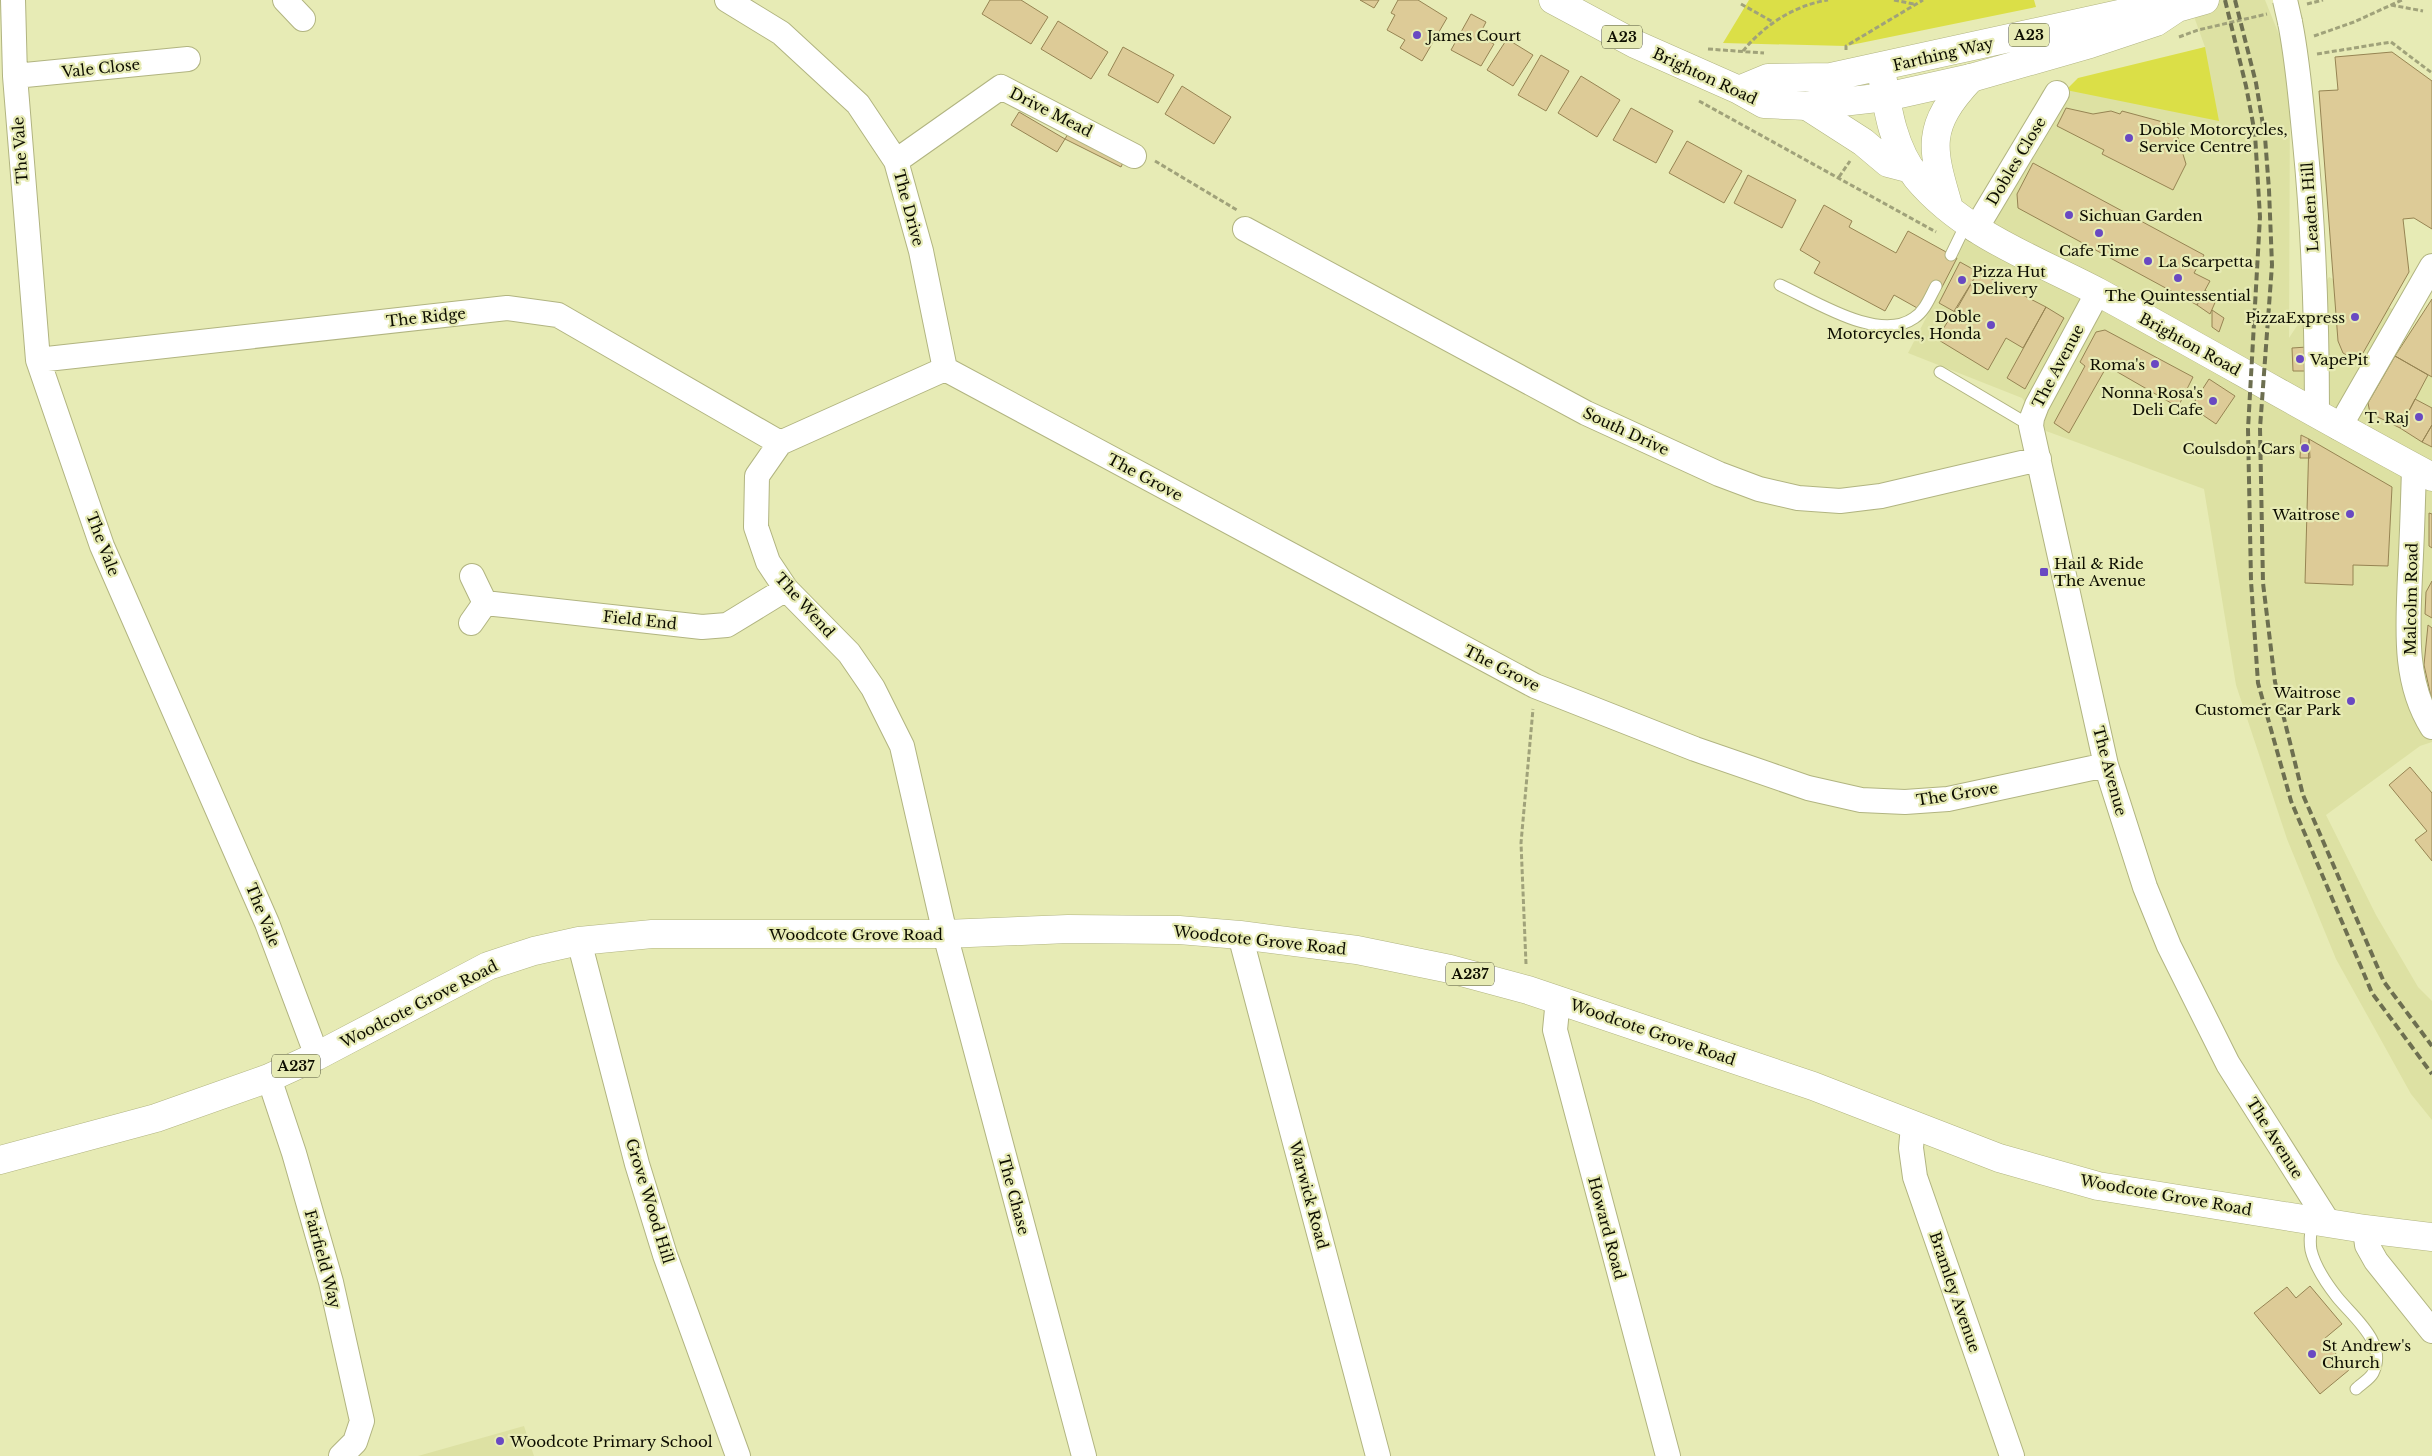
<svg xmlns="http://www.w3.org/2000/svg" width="2432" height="1456" viewBox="0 0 2432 1456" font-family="'Libre Baskerville',serif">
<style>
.built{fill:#dde1a3}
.green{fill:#dbdf47}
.building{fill:#ddcb97;stroke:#968453}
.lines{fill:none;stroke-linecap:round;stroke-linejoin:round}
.service-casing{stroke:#b1b480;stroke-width:13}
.minor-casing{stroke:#b1b480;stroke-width:26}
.secondary-casing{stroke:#b1b480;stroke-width:29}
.primary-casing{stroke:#b1b480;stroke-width:29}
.trunk-casing{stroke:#b1b480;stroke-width:29}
.path{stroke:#a0a27a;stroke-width:3;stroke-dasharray:5 2.5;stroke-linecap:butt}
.service{stroke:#fff;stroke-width:11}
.minor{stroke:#fff;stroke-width:24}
.secondary{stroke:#fff;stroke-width:28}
.primary{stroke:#fff;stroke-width:28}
.trunk{stroke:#fff;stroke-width:28}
.rail{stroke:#6d6f50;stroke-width:4;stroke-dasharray:8 4;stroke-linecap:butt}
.minor-bridge-casing{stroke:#b1b480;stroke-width:26;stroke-linecap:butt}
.minor-bridge{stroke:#fff;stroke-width:24}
.poi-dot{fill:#6949c2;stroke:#e7ebb5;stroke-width:2}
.labels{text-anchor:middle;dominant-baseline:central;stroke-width:4.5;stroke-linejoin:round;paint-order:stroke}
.shield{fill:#e7ebb5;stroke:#4e5036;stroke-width:1}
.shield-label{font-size:14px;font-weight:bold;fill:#0d0d00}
.poi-label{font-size:15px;fill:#0d0d00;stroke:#e7ebb5;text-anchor:start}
.street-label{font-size:15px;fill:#0d0d00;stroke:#e7ebb5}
</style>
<rect width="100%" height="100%" fill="#e7ebb5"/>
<path class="built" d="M2188 0H2265L2280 37 2290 84 2289 338 2329 277 2396 311V356L2432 377V742L2420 746 2326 815 2376 915 2418 987 2432 1001V1120L2411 1094 2336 959 2287 839 2236 685 2204 489 2046 431 2022 398 1908 353 2043 90H2066L2205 47Z
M524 1426 534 1456H418Z"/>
<path class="green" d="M1749 0H2034L2036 7 1846 46 1723 43Z
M2205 47 2219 121 2066 90 2078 78Z"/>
<path class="building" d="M990 0H1021L1048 17 1031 44 982 14Z
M1360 0H1379L1374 8Z
M1398 0H1418L1447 18 1422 61 1400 48 1405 40 1387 30 1395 15 1391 13Z
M1471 14 1486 22 1479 36 1494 44 1481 66 1451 50Z
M1058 21 1108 52 1091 79 1041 49Z
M1507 39 1533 55 1513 86 1487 70Z
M1123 47 1174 75 1158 103 1108 75Z
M2392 52 2432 81V229L2414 218 2403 219 2409 272 2363 353 2350 357 2343 353 2338 341 2319 91 2338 90 2335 57Z
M1541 55 1569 71 1546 111 1518 95Z
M1581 76 1620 100 1597 137 1558 113Z
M1182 86 1231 117 1214 144 1165 114Z
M1631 108 1673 131 1656 163 1613 140Z
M2066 108 2093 114 2111 111 2120 114 2122 111 2174 125 2186 164 2173 190 2102 154 2104 150 2057 126Z
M1019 112 1065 139 1057 152 1011 125Z
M1073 125 1128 152 1121 167 1065 139Z
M1687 141 1742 171 1724 203 1669 173Z
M2033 163 2204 255 2194 273 2210 281 2197 305 2018 208 2017 194Z
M1748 175 1796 200 1782 228 1734 203Z
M1824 205 1852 221 1849 227 1896 253 1908 231 1957 258 1941 289 1919 309 1894 295 1885 311 1814 273 1820 262 1800 250Z
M1960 262 1978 272 1955 312 1939 303Z
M1978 272 2046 307 2023 348 2006 338 1988 370 1937 339Z
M2205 290 2217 298 2210 314 2197 305Z
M2432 299V377L2395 356Z
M2046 307 2064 318 2025 389 2007 378Z
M2212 310 2224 318 2219 332 2212 327Z
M2105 330 2193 377 2178 407 2107 366 2069 433 2054 423 2085 366 2080 362 2096 332Z
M2307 347V371H2293L2292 348Z
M2395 356 2428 375 2400 428 2370 413 2368 403Z
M2209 379 2235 396 2216 424 2191 407Z
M2415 399 2432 408V425L2422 442 2400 428Z
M2432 425V447L2422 442Z
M2301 435 2309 439 2310 458H2300Z
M2309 439 2392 487 2388 566 2353 565V585L2305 583Z
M2429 513 2432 514V548L2429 546Z
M2432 581V618L2425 614 2426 592Z
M2428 625 2432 628V701L2424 665Z
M2410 767 2432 793V861L2415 840 2427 831 2389 785Z
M2310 1286 2342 1324 2324 1339 2349 1370 2320 1394 2254 1313 2287 1287 2296 1298Z"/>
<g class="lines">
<g class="service-casing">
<path id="service" d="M1951 255 1967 222
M1780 285C1815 301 1879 343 1914 318 1925 311 1930 297 1936 286
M1940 372 2031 426
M2313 1220C2311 1230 2309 1239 2311 1250 2315 1267 2326 1283 2337 1297 2353 1317 2388 1343 2373 1373 2370 1379 2361 1384 2356 1389"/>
</g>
<g class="minor-casing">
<path id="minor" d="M13 0 15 76 38 360 102 546 267 923 317 1056
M285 0 303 19
M727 0 781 33 858 104 896 161 921 251 945 369
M2290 22C2298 62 2301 102 2305 142 2314 233 2317 323 2317 415
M15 76 188 59
M896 161 1001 87 1134 156
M1245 229 1586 413 1719 474 1759 489 1798 498 1840 501 1881 496 2039 459
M1975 230 2057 93
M2098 292 2037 405 2032 418 2031 426 2106 765 2145 887 2169 946 2228 1064 2328 1222
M38 360 507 308 558 315 780 443
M945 369 780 443 757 476 756 527 768 562 786 589 849 653 873 688 902 746 945 934 1084 1456
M945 369 1535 686 1695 749 1808 788 1861 800 1905 802 1948 799 2106 765
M2339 428 2432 266
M2414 468C2413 503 2412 539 2410 575 2408 627 2403 681 2432 727
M485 603 702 627 727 625 786 589
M471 623 485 603 472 576
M1240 935 1378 1456
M579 941 637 1164 665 1255 738 1456
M1558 999 1555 1030 1668 1456
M269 1078 294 1153 331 1282 362 1421 355 1442 341 1456
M1913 1126 1911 1148 1915 1177 2012 1456
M2365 1229 2367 1245 2376 1261 2432 1331"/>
</g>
<g class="secondary-casing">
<path id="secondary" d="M1881 68C1887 106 1892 147 1917 178 1964 234 2035 259 2098 292 2210 353 2320 417 2432 477
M1807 106 1863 142 1888 163 1911 169
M1949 208C1931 147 1925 127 1971 78"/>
</g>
<g class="primary-casing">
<path id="primary" d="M0 1160 156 1118 269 1078 317 1056 488 966 534 951 579 941 652 934H945L1068 929 1179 930 1240 935 1357 950 1450 969 1528 990 1813 1086 1999 1158 2098 1186 2365 1229 2432 1237"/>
</g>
<g class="trunk-casing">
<path id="trunk" d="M1553 0 1635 44 1739 90 1764 104 1807 106 1886 97 1971 78 2090 44 2156 22 2177 8
M1739 90 1768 78 1831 77 2151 7 2177 8 2205 0"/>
</g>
<path class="path" d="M1894 0 1914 4
M1741 4 1773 22
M2307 4 2323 0
M2391 5 2423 11
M2314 36 2354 22 2402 0
M2179 37 2198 30 2267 14
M1708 49 1764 53
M1846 50V46L1923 0
M1743 51C1764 25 1795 5 1828 0
M2317 54 2391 42 2432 73
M1699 101 1936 232
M1155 161 1237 210
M1839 177 1850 161
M1526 964 1521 843 1533 709"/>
<use href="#service" class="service"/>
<use href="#minor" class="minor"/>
<use href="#secondary" class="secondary"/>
<use href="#primary" class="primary"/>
<use href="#trunk" class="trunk"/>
<path class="rail" d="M2225 0 2246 86 2255 134 2260 217 2248 429 2251 581 2258 683 2291 801 2372 993 2432 1074
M2235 0 2256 83 2265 137 2269 190 2272 265 2260 428 2263 583 2275 682 2303 795 2384 982 2432 1046"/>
<g class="minor-bridge-casing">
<path id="minor-bridge" d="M2285 0 2290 22"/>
</g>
<use href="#minor-bridge" class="minor-bridge"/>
</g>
<g class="poi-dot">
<circle cx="1417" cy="35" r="5"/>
<circle cx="2129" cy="138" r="5"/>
<circle cx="2069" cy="215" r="5"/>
<circle cx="2099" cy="233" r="5"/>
<circle cx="2148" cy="261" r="5"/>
<circle cx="2178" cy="278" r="5"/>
<circle cx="1962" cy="280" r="5"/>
<circle cx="2355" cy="317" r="5"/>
<circle cx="1991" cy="325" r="5"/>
<circle cx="2300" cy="359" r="5"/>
<circle cx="2155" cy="364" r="5"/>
<circle cx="2213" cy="401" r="5"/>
<circle cx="2419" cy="417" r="5"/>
<circle cx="2305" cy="448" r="5"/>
<circle cx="2350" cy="514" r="5"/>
<rect x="2039" y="567" width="10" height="10" rx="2.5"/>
<circle cx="2351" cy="701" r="5"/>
<circle cx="2312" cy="1354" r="5"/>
<circle cx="500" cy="1441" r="5"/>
</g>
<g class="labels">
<g class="shield">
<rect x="2009" y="23.5" width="40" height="23" rx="4"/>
<rect x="1602" y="25.5" width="40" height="23" rx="4"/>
<rect x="1446" y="962.5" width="48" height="23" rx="4"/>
<rect x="272" y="1054.5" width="48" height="23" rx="4"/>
</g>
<g class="shield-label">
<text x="2029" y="35">A23</text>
<text x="1622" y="37">A23</text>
<text x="1470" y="974">A237</text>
<text x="296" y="1066">A237</text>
</g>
<g class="poi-label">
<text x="1427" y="35">James Court</text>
<text x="2139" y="129">Doble Motorcycles,<tspan x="2139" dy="17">Service Centre</tspan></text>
<text x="2079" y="215">Sichuan Garden</text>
<text x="2099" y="250" text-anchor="middle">Cafe Time</text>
<text x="2158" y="261">La Scarpetta</text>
<text x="1972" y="271">Pizza Hut<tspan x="1972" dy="17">Delivery</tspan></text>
<text x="2178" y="295" text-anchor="middle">The Quintessential</text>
<text x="1981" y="316" text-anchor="end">Doble<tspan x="1981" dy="17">Motorcycles, Honda</tspan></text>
<text x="2345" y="317" text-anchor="end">PizzaExpress</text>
<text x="2310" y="359">VapePit</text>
<text x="2145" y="364" text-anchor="end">Roma's</text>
<text x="2203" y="392" text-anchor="end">Nonna Rosa's<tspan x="2203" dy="17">Deli Cafe</tspan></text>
<text x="2409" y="417" text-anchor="end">T. Raj</text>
<text x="2295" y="448" text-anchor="end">Coulsdon Cars</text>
<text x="2340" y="514" text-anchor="end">Waitrose</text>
<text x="2054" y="563">Hail &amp; Ride<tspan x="2054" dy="17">The Avenue</tspan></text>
<text x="2341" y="692" text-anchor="end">Waitrose<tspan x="2341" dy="17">Customer Car Park</tspan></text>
<text x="2322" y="1345">St Andrew's<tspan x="2322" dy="17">Church</tspan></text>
<text x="510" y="1441">Woodcote Primary School</text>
</g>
<g class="street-label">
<text transform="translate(1943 54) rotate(-13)">Farthing Way</text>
<text transform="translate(101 68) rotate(-6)">Vale Close</text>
<text transform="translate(1705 76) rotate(25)">Brighton Road</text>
<text transform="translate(1051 112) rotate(27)">Drive Mead</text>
<text transform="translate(20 150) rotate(-94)">The Vale</text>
<text transform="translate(2016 161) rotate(-59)">Dobles Close</text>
<text transform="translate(2310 207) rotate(-94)">Leaden Hill</text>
<text transform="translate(909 208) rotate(75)">The Drive</text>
<text transform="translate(426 317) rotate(-6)">The Ridge</text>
<text transform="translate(2190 344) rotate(29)">Brighton Road</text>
<text transform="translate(2058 366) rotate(-62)">The Avenue</text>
<text transform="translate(1626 431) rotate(25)">South Drive</text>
<text transform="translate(1145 477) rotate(28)">The Grove</text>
<text transform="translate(103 544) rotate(69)">The Vale</text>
<text transform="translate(2411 599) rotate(-89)">Malcolm Road</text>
<text transform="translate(805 605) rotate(48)">The Wend</text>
<text transform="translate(640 620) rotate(6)">Field End</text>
<text transform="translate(1502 668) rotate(27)">The Grove</text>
<text transform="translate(2110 771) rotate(75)">The Avenue</text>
<text transform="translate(1957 794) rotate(-9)">The Grove</text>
<text transform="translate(263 915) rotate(68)">The Vale</text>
<text x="856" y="934">Woodcote Grove Road</text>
<text transform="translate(1260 940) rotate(6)">Woodcote Grove Road</text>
<text transform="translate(419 1004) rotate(-27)">Woodcote Grove Road</text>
<text transform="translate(1653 1032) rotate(19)">Woodcote Grove Road</text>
<text transform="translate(2275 1138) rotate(58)">The Avenue</text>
<text transform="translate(1014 1195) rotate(75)">The Chase</text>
<text transform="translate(1309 1195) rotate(75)">Warwick Road</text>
<text transform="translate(2166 1195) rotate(10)">Woodcote Grove Road</text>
<text transform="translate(650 1201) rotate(73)">Grove Wood Hill</text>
<text transform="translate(1607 1228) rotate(75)">Howard Road</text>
<text transform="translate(323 1259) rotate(75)">Fairfield Way</text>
<text transform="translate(1955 1292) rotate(71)">Bramley Avenue</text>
</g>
</g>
</svg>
